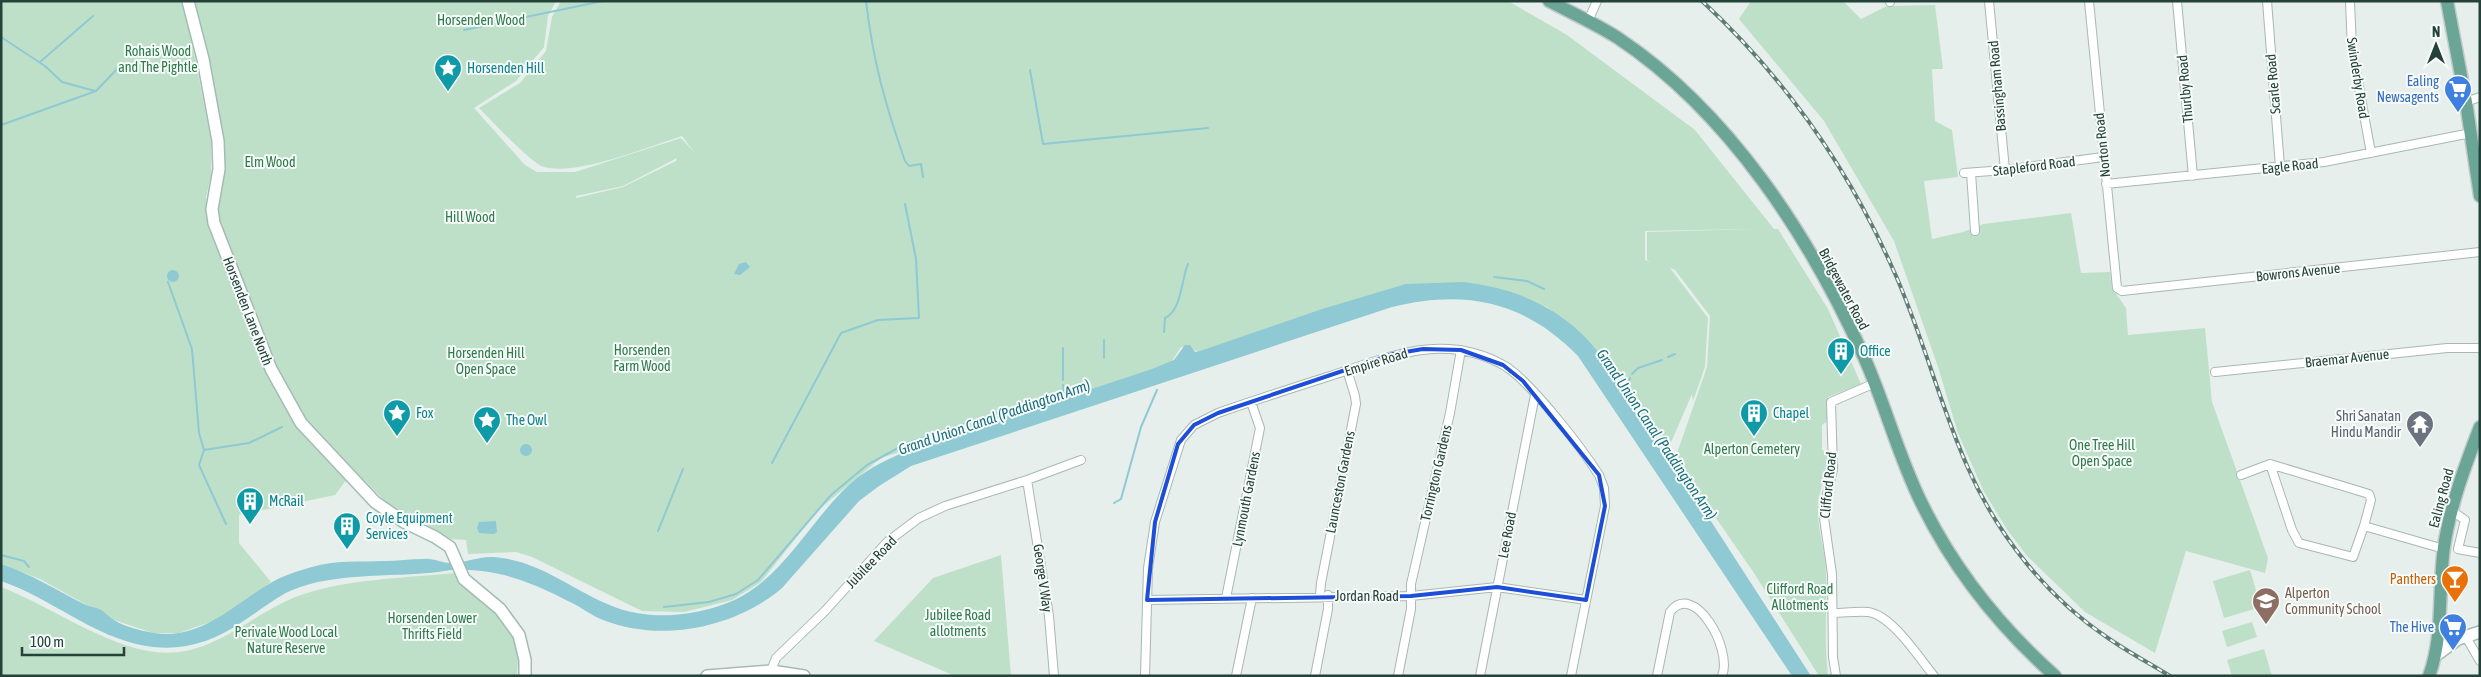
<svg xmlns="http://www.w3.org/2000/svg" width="2481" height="677" viewBox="0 0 2481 677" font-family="'Asap Condensed',sans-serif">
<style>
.green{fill:#bfe0c8;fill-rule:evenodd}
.water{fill:#8ec9d4}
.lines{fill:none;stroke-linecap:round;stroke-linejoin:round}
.stream{stroke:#8ec9d4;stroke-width:2}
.street-casing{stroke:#a8b8b2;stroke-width:10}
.secondary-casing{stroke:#a4bbb3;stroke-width:14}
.primary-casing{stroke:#c2cac8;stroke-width:15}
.street{stroke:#fff;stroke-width:8}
.secondary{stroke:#fff;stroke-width:11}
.primary{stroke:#6aa596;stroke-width:12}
.rail-casing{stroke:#5f7d75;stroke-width:4}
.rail{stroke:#f7fbf9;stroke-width:2;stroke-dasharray:5.5;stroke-linecap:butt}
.marked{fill:none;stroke:#1d4ed8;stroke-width:4;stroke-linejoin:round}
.labels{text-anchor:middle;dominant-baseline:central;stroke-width:4;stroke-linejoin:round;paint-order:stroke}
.park-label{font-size:14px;fill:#2d7a4b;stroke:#f7fbf9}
.culture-label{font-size:14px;fill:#0d838f;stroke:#f7fbf9;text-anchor:start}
.street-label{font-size:14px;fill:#24423a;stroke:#f7fbf9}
.shop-label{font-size:14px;fill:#366cbe;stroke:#f7fbf9;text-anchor:end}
.worship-label{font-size:14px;fill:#5b616d;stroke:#f7fbf9;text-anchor:end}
.food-label{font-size:14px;fill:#c56008;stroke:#f7fbf9;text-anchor:end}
.education-label{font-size:14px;fill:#785e54;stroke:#f7fbf9;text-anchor:start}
.water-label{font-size:15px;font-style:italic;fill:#1c6f80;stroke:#f7fbf9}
</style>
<rect width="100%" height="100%" fill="#e6efeb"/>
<path class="green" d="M1 1H184L211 140V176L206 197 212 232 266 372 291 416 347 479 335 495 239 515V543L271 582 229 613 213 621 179 633H153L111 619 103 611 87 605 40 579 1 564Z
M193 1H556L548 16 544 47 516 81 474 108 525 165 537 172H575L681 138 694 152 682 136C647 147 578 176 544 167 532 164 490 119 479 108L520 83 546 51 552 17 561 1H1508L1567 35 1695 130 1774 229H1778L1828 309 1861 384 1828 397V421L1822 425V450L1828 453C1828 472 1819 488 1818 506 1817 529 1825 549 1826 571 1827 606 1824 641 1828 676H1819L1754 573 1675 459 1707 367 1710 316 1675 270 1670 268 1708 318 1705 367 1693 401 1692 394 1666 454 1580 336 1547 307 1486 286 1429 284 1205 353 1181 347 1170 364 881 458 818 510 761 582 732 600 684 612 642 611 532 557 516 552 468 554 466 540 451 539 387 503 302 418 281 380 219 229 217 209 220 189ZM677 158 676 161 623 187 576 198V196L623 186ZM1752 229 1647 232V260L1650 262 1645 260V231Z
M1751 1H1843L1861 19 1887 6 1935 5 1943 69H1932L1935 121 1952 130 1958 177 1924 181 1932 239 1963 232 1983 224 2071 213 2081 273 2110 272 2112 288 2126 308 2128 335 2205 328 2212 402 2268 558 2265 573 2186 551 2155 653 2085 612 2027 556 2006 528 1983 490 1958 433 1938 367 1894 241 1824 121 1739 19Z
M1001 555 1011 676H955L874 641 933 578Z
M2250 570 2261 607 2224 618 2213 581Z
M455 573 485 603 498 612 510 626 518 658 517 676H1V587C50 606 105 646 155 652 213 659 250 613 301 595 346 579 406 578 455 573Z
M2252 622 2257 637 2227 647 2222 631Z
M2264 649 2272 676H2232L2227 660Z"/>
<path class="water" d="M746 262 750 267 740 275 734 274 739 264Z
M167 276a6 6 0 1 1 12 0a6 6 0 1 1-12 0Z
M1462 282C1515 287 1565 309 1598 352 1612 370 1622 391 1634 410 1649 434 1666 457 1682 480L1685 481 1811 676H1792L1790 673 1578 356C1524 301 1466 289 1392 307L911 466 879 486 859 501 782 588C735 628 662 643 603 620 592 616 581 607 570 602 530 581 496 568 451 570 400 579 337 570 290 591 273 599 258 612 242 622 213 642 181 652 146 646 93 637 51 598 1 581V564C31 574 56 590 84 604 90 607 97 607 103 611 106 613 108 616 111 618 121 626 142 631 154 633 201 640 233 605 269 584 281 576 298 571 312 567 335 560 360 562 384 561 397 561 411 559 424 559 433 558 441 563 450 563 466 563 478 556 494 557 541 561 570 589 612 606 646 620 688 617 722 605 780 586 808 522 851 483 869 467 891 458 913 448L1152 369 1174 360 1185 345H1190L1195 352 1200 351 1322 309 1406 284Z
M520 450a6 6 0 1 1 12 0a6 6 0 1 1-12 0Z
M496 521 497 532 494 534 479 533 477 528 479 522Z"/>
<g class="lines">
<path class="stream" d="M866 1C873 61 885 104 905 161L909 166 921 164 923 177
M464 30 603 1
M1 37 45 66 62 82 95 91
M40 62 93 16
M1030 70 1043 144 1208 128
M1 125 96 91 118 68
M1494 277 1527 281 1544 289
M168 282 192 349 199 433 204 450 199 465 226 524
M1164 332 1165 318C1182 310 1181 280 1188 264
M1104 340V358
M1063 348V380
M1668 357 1675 354
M1632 374 1638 368 1662 360
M1063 385 1064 393
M1628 385 1630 378
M204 450 249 443 282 427
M772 463 841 333 878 320 919 318 916 259 905 204
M1114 503 1121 499 1141 427 1157 390
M658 531 683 469
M1 555 24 561 29 567
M664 607 709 602 736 594 758 580 831 495 867 465 907 443 1064 391"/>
<g class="street-casing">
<path id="street" d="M1890 1V2
M1989 1 2005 170
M2089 1 2117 288 2122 291 2480 252
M2177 1 2193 176
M2267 1 2280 167
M2350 1 2352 49 2371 153
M1588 21 1597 1
M2466 102 2480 97
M1964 173 2005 170 2103 157
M1971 173 1975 231
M2106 184 2324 162 2471 133
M2215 372 2447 348H2480
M2241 475 2270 464
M1027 480 1049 616 1054 676
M2451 510 2465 520 2458 549 2480 553
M2364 526 2371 500 2369 494 2270 464 2292 530 2299 543 2353 557 2364 526 2444 549
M1320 595 1321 583 1356 404 1355 396 1347 370
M1226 598 1260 428 1251 402
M1147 600 1411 596 1497 587 1586 600
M1833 613C1844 613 1856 611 1868 612 1892 615 1919 658 1934 676
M2466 637 2480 661
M771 671 776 658 825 611 887 542 919 518 945 506 1027 480 1081 460
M1145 676 1148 568 1155 522 1181 440 1194 425 1218 413C1255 400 1293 388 1330 376 1389 357 1444 331 1505 366 1532 383 1581 447 1599 475L1604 488 1605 506 1571 676
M1236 676 1252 598
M1315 676 1328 609V595
M1398 676 1411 609V584L1450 413 1461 350
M1480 676 1535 395
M1657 676 1670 612C1694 580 1733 649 1722 676
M1836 676 1833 657 1832 574 1823 511 1833 469 1831 402 1875 383"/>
</g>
<g class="secondary-casing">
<path id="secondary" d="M188 1 203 59 218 141 219 169 212 209 214 223 271 369 301 423 375 502 404 522 435 537 450 547 464 579 500 609 519 635 525 660V676
M2438 638 2458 639 2480 632
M2435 656 2458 639
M707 676 771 671 804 676"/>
</g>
<g class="primary-casing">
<path id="primary" d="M1549 1C1572 13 1596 24 1618 38 1729 112 1810 237 1864 357 1885 404 1898 455 1921 502 1953 568 2000 627 2055 676
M2447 1 2466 102 2480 196
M2429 676C2444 635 2438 590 2444 547 2450 506 2465 466 2480 427"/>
</g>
<use href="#street" class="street"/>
<use href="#secondary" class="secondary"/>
<use href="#primary" class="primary"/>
<g class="rail-casing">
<path id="rail" d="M1702 1C1783 76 1847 166 1892 267 1922 332 1939 403 1968 468 1998 536 2047 597 2108 638 2128 652 2149 663 2170 676"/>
</g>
<use href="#rail" class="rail"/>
</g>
<path class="marked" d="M1423 349 1461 350 1503 365 1523 381 1599 475 1605 506 1586 600 1497 587 1411 596 1147 600 1155 522 1178 444 1194 425 1218 413 1393 354Z"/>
<defs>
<g id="sight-pin" transform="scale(1.4375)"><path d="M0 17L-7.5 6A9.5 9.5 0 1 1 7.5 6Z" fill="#0f9aa8" stroke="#f7fbf9"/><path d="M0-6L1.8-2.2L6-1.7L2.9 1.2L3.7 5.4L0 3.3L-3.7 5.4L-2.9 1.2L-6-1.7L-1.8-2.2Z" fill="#fff"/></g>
<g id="supermarket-pin" transform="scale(1.4375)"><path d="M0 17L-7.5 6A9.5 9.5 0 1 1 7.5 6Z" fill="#3f7fe0" stroke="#f7fbf9"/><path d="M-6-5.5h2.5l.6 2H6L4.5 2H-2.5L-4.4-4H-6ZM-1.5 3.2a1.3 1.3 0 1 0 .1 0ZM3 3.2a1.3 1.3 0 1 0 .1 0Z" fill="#fff"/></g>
<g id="building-pin" transform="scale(1.4375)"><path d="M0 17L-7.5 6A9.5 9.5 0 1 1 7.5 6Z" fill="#0f9aa8" stroke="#f7fbf9"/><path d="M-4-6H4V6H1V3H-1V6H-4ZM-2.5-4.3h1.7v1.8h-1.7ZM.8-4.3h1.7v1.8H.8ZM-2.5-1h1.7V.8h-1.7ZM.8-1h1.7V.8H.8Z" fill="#fff"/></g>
<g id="temple-pin" transform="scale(1.4375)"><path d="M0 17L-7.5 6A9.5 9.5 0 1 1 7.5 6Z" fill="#6b7280" stroke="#f7fbf9"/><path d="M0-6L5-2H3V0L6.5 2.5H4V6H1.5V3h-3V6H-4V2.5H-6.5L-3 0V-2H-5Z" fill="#fff"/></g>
<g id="bar-pin" transform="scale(1.4375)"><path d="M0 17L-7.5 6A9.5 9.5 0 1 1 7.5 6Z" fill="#e8710a" stroke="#f7fbf9"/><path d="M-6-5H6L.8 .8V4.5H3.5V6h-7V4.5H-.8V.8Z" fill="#fff"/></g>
<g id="school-pin" transform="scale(1.4375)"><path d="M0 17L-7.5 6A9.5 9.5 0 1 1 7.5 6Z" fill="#8d6e63" stroke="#f7fbf9"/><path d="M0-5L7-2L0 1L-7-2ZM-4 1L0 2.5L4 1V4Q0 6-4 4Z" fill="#fff"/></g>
</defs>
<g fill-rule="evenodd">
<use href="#sight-pin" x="448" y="68"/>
<use href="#supermarket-pin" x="2458" y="89"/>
<use href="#building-pin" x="1841" y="351"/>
<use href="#sight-pin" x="397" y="413"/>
<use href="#building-pin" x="1754" y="413"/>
<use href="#sight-pin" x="487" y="420"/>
<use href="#temple-pin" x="2420" y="424"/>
<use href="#building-pin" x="250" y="501"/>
<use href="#building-pin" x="347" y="526"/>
<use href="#bar-pin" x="2455" y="579"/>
<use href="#school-pin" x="2266" y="601"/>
<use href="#supermarket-pin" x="2453" y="627"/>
</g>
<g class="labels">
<g class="park-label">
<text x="481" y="20">Horsenden Wood</text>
<text x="158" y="51">Rohais Wood<tspan x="158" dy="16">and The Pightle</tspan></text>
<text x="270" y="162">Elm Wood</text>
<text x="470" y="217">Hill Wood</text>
<text x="642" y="350">Horsenden<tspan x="642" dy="16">Farm Wood</tspan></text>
<text x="486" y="353">Horsenden Hill<tspan x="486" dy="16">Open Space</tspan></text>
<text x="2102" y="445">One Tree Hill<tspan x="2102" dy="16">Open Space</tspan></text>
<text x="1752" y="449">Alperton Cemetery</text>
<text x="1800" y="589">Clifford Road<tspan x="1800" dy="16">Allotments</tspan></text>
<text x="958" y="615">Jubilee Road<tspan x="958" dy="16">allotments</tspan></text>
<text x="432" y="618">Horsenden Lower<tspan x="432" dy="16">Thrifts Field</tspan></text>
<text x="286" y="632">Perivale Wood Local<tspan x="286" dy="16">Nature Reserve</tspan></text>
</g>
<g class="culture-label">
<text x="467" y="68">Horsenden Hill</text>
<text x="1860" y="351">Office</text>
<text x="416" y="413">Fox</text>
<text x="1773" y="413">Chapel</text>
<text x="506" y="420">The Owl</text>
<text x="269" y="501">McRail</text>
<text x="366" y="518">Coyle Equipment<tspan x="366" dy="16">Services</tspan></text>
</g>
<g class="street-label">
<text transform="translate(2358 78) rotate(81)">Swinderby Road</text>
<text transform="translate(2273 84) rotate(-95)">Scarle Road</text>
<text transform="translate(1997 86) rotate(-95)">Bassingham Road</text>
<text transform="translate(2185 89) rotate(-95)">Thurlby Road</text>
<text transform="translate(2102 145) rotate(-96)">Norton Road</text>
<text transform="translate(2034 166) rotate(-7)">Stapleford Road</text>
<text transform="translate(2290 166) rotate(-6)">Eagle Road</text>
<text transform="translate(2298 272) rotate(-6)">Bowrons Avenue</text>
<text transform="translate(1844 289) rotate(62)">Bridgewater Road</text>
<text transform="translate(248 311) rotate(69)">Horsenden Lane North</text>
<text transform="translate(2347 358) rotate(-6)">Braemar Avenue</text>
<text transform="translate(1376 362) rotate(-17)">Empire Road</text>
<text transform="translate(1436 473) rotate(-77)">Torrington Gardens</text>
<text transform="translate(1340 482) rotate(-79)">Launceston Gardens</text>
<text transform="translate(1828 485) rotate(-84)">Clifford Road</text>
<text transform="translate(2441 498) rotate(-75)">Ealing Road</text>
<text transform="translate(1246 499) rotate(-79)">Lynmouth Gardens</text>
<text transform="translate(1507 535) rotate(-79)">Lee Road</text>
<text transform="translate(871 562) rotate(-46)">Jubilee Road</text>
<text transform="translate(1043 578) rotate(82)">George V Way</text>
<text x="1367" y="596">Jordan Road</text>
</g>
<g class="shop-label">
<text x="2439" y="81">Ealing<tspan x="2439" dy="16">Newsagents</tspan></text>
<text x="2434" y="627">The Hive</text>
</g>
<g class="worship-label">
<text x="2401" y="416">Shri Sanatan<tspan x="2401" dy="16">Hindu Mandir</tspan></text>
</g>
<g class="food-label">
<text x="2436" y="579">Panthers</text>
</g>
<g class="education-label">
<text x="2285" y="593">Alperton<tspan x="2285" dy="16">Community School</tspan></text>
</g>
<g class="water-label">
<text transform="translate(994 417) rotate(-19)">Grand Union Canal (Paddington Arm)</text>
<text transform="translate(1657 434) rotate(56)">Grand Union Canal (Paddington Arm)</text>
</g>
</g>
<rect width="2481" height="677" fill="none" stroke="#24423a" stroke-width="5"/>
<g transform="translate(2436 45)" stroke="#f7fbf9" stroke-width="4" paint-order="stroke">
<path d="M0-4L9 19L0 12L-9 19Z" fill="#24423a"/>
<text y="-8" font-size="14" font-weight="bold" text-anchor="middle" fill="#24423a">N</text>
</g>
<path d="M22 647v8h102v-8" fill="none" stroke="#24423a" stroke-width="2.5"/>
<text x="30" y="647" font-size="15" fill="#24423a" stroke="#f7fbf9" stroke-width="4" paint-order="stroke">100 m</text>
</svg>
